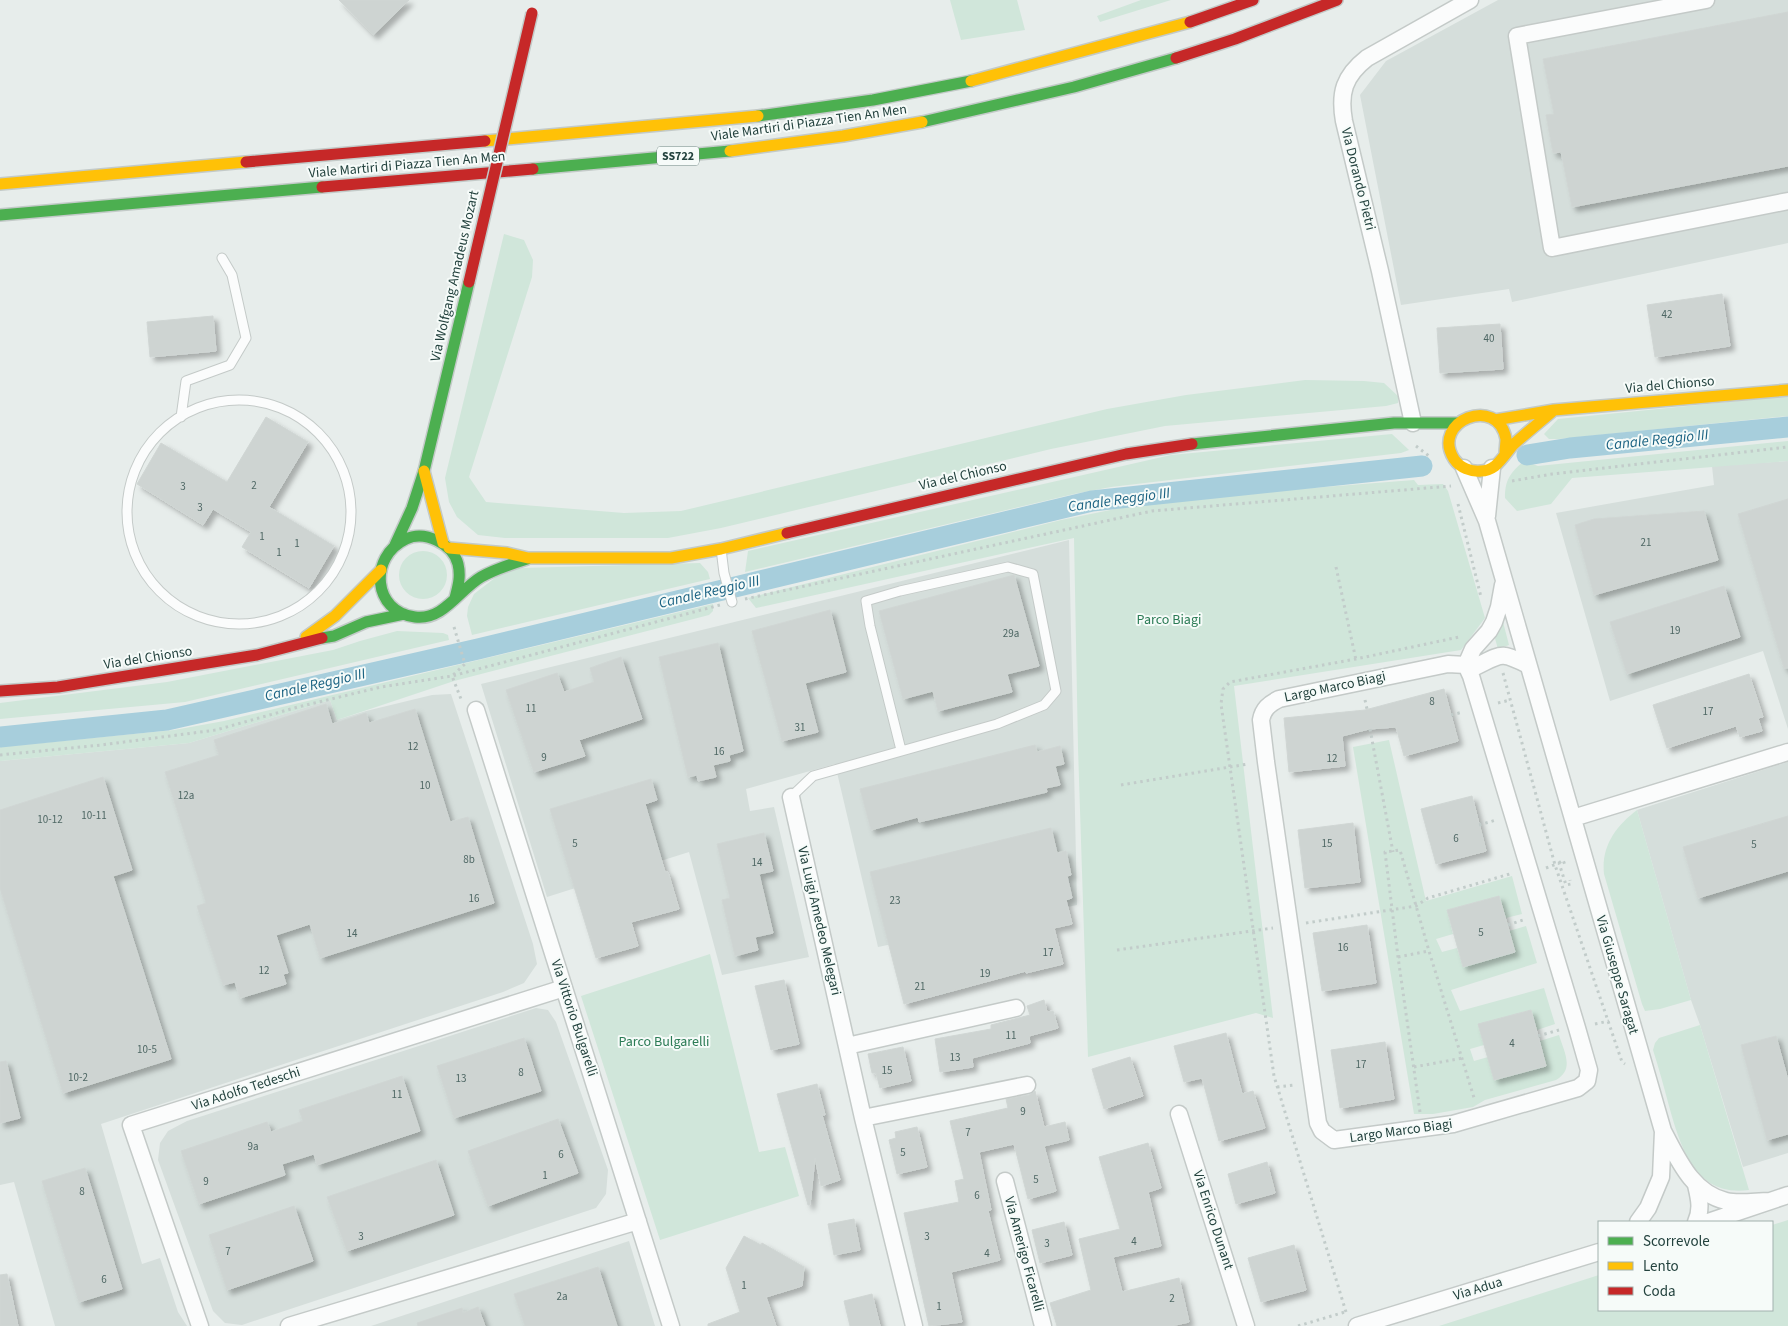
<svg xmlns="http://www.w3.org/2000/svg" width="1788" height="1326" viewBox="0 0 1788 1326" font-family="'Source Sans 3',sans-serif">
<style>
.built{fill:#d5dedb}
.green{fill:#d0e6da}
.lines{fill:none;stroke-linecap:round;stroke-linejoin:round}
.canal{stroke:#a7cedc;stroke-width:21}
.building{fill:#ced4d2;stroke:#d0d6d4;filter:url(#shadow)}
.lane-casing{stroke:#c4cac8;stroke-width:11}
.street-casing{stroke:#c4cac8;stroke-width:19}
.fast-casing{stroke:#c3cac8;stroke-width:14}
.slow-casing{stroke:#c3cac8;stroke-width:14}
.jam-casing{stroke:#c3cac8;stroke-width:14}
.path{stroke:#c2ccca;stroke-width:3;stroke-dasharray:2.5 4;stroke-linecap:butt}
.lane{stroke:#fbfcfc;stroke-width:9}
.street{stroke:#fbfcfc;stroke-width:16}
.fast{stroke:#4caf50;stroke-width:11}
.slow{stroke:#ffc107;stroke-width:11}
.jam{stroke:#c62828;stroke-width:11}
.jam-bridge-casing{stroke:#c3cac8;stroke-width:14;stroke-linecap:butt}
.jam-bridge{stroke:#c62828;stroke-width:11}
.labels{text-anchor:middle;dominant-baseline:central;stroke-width:4;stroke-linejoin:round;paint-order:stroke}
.number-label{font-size:11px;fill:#4e6764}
.shield{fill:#f6fbf9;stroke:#627a76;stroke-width:1}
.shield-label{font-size:12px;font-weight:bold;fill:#23423e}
.street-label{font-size:14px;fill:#23423e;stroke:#f6fbf9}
.park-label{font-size:14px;fill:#2b7b55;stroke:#f6fbf9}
.water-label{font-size:15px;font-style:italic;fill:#1a6282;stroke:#f6fbf9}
</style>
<defs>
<filter id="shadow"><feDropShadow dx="4.5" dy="4.5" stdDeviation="2.5" flood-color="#0004"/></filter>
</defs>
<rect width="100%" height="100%" fill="#e7edeb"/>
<path class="built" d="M1498 0H1788V243L1512 302 1509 289 1401 305 1360 95 1386 61Z
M1788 461V729L1763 651 1610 701 1556 513 1714 485 1712 466Z
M1069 540 1077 905 878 947 835 764 746 789 750 811 774 807 809 957 722 975 689 852 547 897 481 684Z
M451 694 533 944 537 964 524 983 503 992 101 1124 142 1264 160 1258 178 1312 187 1326H55L14 1182 0 1185V761L189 743 330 700 337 720 366 711 432 695Z
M1788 762V1153L1743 1167 1700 1025 1691 1000 1637 810Z
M536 1008 548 1010 556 1022 608 1170 606 1194 596 1208 242 1325 225 1323 213 1311 158 1160 160 1143 168 1131 187 1121Z
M629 1241 655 1326H371Z"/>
<path class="green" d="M950 0H1017L1025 30 961 40Z
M1141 0H1171L1100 22 1097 16Z
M504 234 524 240 533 260 532 277 469 477 486 502 624 513 681 511 1107 409 1186 395 1305 380 1364 381 1384 383 1398 396V403L1386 406 1165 426 1051 449 721 528 668 538H505L478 535 457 517 449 502 445 478Z
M1788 396V416L1559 439H1549L1544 434 1558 419Z
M1392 434 1409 450 1401 453 1111 487 1074 494 745 572 748 551 1171 455Z
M1788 441V461L1572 478 1551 504 1517 511 1505 498C1505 480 1510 473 1524 461L1538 466Z
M1414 480 1418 485 1443 484 1448 491 1485 618 1461 650 1234 686 1273 1018 1256 1013 1088 1057 1078 748 1074 538 756 608 748 598 1061 520 1140 504 1221 495Z
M399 575a24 24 0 1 1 48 0a24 24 0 1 1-48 0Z
M700 563 708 572 710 579 472 635 467 616 468 607 474 594 500 574 522 568Z
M713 604V611L709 615 454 681 337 720 330 700 189 743 0 761V747L174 730 224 721Z
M1502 618 1509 645 1498 649 1494 635Z
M397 631 443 633 448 635 449 640 185 702 0 719V703L167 682 333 650 360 641Z
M1389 740 1426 901 1512 876 1522 914 1506 918 1499 896 1447 910 1453 934 1436 939 1442 952 1457 948 1463 966 1515 952 1509 931 1526 926 1537 963 1451 990 1460 1011 1544 988 1555 1024 1537 1030 1531 1010 1479 1024 1484 1045 1470 1049 1474 1061 1488 1057 1494 1080 1546 1066 1540 1041 1559 1035C1564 1052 1575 1069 1556 1080L1485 1100 1473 1107 1433 1114H1414L1353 747Z
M1637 810 1691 1000 1660 1009 1645 1011 1642 1004 1604 874C1601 846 1616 826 1637 810Z
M710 954 759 1152 785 1147 799 1196 660 1240 581 996Z
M1700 1025 1749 1190C1695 1197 1681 1148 1669 1106 1664 1087 1659 1069 1653 1050L1655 1043 1659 1038Z
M1788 1220V1326H1439L1599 1275V1310H1772V1225Z"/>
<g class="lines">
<path class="canal" d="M1527 455 1570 448 1788 427
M0 737 167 720 478 649 1092 501 1422 466"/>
</g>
<path class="building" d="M339 0H409L373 35Z
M1788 12V166L1572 207 1561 152 1553 153 1546 115 1554 114 1543 59Z
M1722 294 1730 346 1655 357 1647 305Z
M213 316 216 351 150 357 147 322Z
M1500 324 1503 369 1440 373 1437 328Z
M266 417 308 442 269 507 334 546 309 588 242 547 251 532 213 509 203 525 137 484 161 443 227 482Z
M1788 499V668H1784L1738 514Z
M1704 511 1718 560 1594 595 1575 525 1594 519Z
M1014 575 1039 666 1007 674 1012 692 938 711 933 691 903 699 879 611Z
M1724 586 1740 637 1627 674 1610 622Z
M830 610 846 672 805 683 818 732 782 741 752 631Z
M718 643 743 751 729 755 730 761 713 765 716 777 698 781 697 775 688 777 659 657Z
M621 657 642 719 579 740 585 756 534 772 506 690 557 673 564 692 594 682 590 668Z
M1749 674 1763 717 1758 718 1762 731 1740 737 1736 726 1667 748 1653 705Z
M1444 689 1458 741 1404 756 1396 727 1369 729 1342 736 1345 766 1289 772 1284 718 1365 710Z
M326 704 332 724 366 713 369 723 415 709 450 822 468 817 494 903 320 958 310 924 276 935 288 973 283 974 286 984 240 998 235 982 223 985 197 906 206 903 165 772 219 755 214 740Z
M1035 745 1037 752 1060 746 1064 764 1055 766 1060 785 1046 788 1047 792 919 822 918 817 871 830 860 789Z
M103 777 132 870 113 876 171 1059 63 1093 0 888V810Z
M651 779 657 800 645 804 665 872H668L679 909 631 922 638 946 596 958 550 809Z
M1472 796 1486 851 1436 864 1421 809Z
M1788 816V871L1698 898 1683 847Z
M1353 823 1360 882 1305 888 1298 830Z
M1051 828 1057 853 1066 851 1071 875 1067 876 1072 898 1066 900 1072 924 1054 928 1063 964 1026 973V971L904 1004 870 872Z
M764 833 773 871 759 874 773 933 755 937 758 950 735 956 722 900 730 898 717 844Z
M1499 896 1515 952 1463 967 1447 910Z
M1367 925 1376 983 1322 991 1313 933Z
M784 980 799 1044 771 1050 755 986Z
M1044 1000 1047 1012 1053 1011 1058 1028 1029 1036 1030 1043 972 1058 973 1067 940 1072 935 1039 991 1029V1025L1030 1015 1027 1006Z
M1531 1010 1546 1066 1494 1080 1478 1024Z
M1226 1033 1242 1094 1253 1091 1265 1128 1219 1141 1202 1078 1184 1082 1174 1046Z
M1776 1036 1788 1080V1134L1767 1140 1741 1045Z
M524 1038 541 1091 454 1118 437 1066Z
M1385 1042 1394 1099 1340 1108 1331 1050Z
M903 1047 911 1081 880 1088 876 1073H872L868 1054Z
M1130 1057 1143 1096 1104 1109 1092 1069Z
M6 1061 20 1118 0 1123V1062Z
M402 1076 420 1131 317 1165 314 1154 282 1164 285 1175 199 1204 181 1151 267 1122 271 1132 303 1121 299 1110Z
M817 1084 825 1115H822L840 1180 821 1186 815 1158 810 1205H808L777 1094Z
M1035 1091 1044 1127 1065 1122 1069 1140 1044 1146 1056 1191 1028 1199 1014 1144 979 1152 991 1210 988 1211 1000 1260 951 1272 962 1322 929 1326 904 1213 959 1202 955 1181 964 1179 950 1121 1008 1108 1006 1099 1029 1095Z
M558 1119 578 1173 488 1206 468 1151Z
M917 1127 927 1167 897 1174 889 1140 896 1138 895 1132Z
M1148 1143 1161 1188 1148 1192 1161 1246 1113 1257 1122 1292 1179 1278 1189 1322 1171 1326H1057L1050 1303 1091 1290 1079 1239 1120 1229 1099 1157Z
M436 1160 454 1215 347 1251 327 1197Z
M1267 1162 1275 1193 1236 1204 1228 1174Z
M85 1168 122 1289 79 1302 42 1181Z
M294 1206 313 1261 227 1290 209 1235Z
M854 1219 860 1250 834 1255 828 1224Z
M1064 1222 1072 1255 1040 1263 1032 1230Z
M744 1236 761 1245 762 1243 804 1267 802 1286 766 1297 776 1326H708V1324L740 1312 726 1268Z
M1294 1245 1306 1290 1261 1302 1248 1258Z
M598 1267 617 1326H525L514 1294Z
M7 1274 18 1326H0V1275Z
M872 1294 880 1326H850L844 1301Z
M478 1307 485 1326H418L417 1323 462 1308 463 1313Z"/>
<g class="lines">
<g class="lane-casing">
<path id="lane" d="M127 512a112 112 0 1 1 224 0a112 112 0 1 1-224 0Z
M181 417 186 381 230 365 246 338 232 275 222 258
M721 549 724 573 732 602
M791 797 813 776 997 724 1044 705 1056 691 1033 574 1008 567 900 591 866 601 870 626 901 750"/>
</g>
<g class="street-casing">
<path id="street" d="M1706 0 1517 36 1552 248 1788 201
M1413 423 1380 271 1344 121C1339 93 1344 76 1367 58L1470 0
M1464 468 1487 521 1663 1131C1678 1159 1692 1193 1726 1201 1739 1204 1756 1201 1769 1201
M1487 516 1492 468
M1503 585 1499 607 1494 622 1489 631 1473 649 1466 665 1475 667C1502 654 1500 651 1528 665
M1448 664 1466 665 1471 676 1577 1028 1589 1070 1587 1081 1578 1088 1453 1124 1334 1140 1322 1131 1318 1123 1266 762 1261 720C1263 709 1269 704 1279 699Z
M476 710 671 1326
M791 797 863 1118 914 1326
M1573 818 1788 752
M847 1046 1016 1008
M1179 1114 1246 1326
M863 1118 1027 1085
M1005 1181 1043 1326
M1638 1222 1648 1208 1661 1177 1663 1131
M1696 1222C1702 1209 1699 1198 1696 1185
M1708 1222 1788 1195
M200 1326 131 1125 564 988
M289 1326 638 1221
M1357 1326 1599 1252"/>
</g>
<g class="fast-casing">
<path id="fast" d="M758 116 873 100 971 81
M922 122 1074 87 1176 58
M533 169 730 151
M0 215 322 187
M1192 444 1394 423H1458
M395 545 412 508 424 471 469 282
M455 598C458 586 461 577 458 564 453 544 425 530 406 539 368 557 373 612 415 617 443 621 459 590 481 577 495 569 511 564 527 559
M322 638 334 636 366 622 404 614"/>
</g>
<g class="slow-casing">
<path id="slow" d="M971 81 1190 22
M485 141 758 116
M730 151 843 136 922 122
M0 184 246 162
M1495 420 1554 410 1788 390
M1505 454C1505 449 1506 443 1506 439 1498 394 1430 421 1454 459 1460 468 1471 472 1481 471 1486 471 1491 469 1495 466 1502 460 1507 452 1513 445 1526 433 1540 422 1554 410
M424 471 443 543
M449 548 507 553 528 558H671L721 549 787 533
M306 637 335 616 381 570"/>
</g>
<g class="jam-casing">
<path id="jam" d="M1190 22 1253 0
M1176 58 1235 39 1337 0
M246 162 485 141
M322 187 533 169
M787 533 1126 454 1192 444
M0 691 58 687 257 655 322 638"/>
</g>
<path class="path" d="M1416 446 1429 456
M1512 481 1552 474 1788 447
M1458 504 1481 597
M1336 567 1356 660
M745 599 1152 511 1451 486
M454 627 465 664 452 676 461 699
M1503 673 1555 865 1622 1062 1625 1064
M1365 700 1367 709
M1498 703 1510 700
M1451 715 1463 712
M1370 729 1393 852
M0 755 101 745 216 730 298 707 381 687 452 676 720 605
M1121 785 1248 764
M1479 825 1496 820
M1559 863 1563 860 1565 865
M1546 868 1559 863 1566 885 1571 884 1570 880
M1306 923 1416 906 1428 898 1513 873
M1508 925 1526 919
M1117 950 1273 928
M1398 957 1429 951
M1595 1024 1609 1021
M1538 1036 1559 1030
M1414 1067 1463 1058
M1277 1087 1294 1085
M1420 1112 1398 957 1385 852 1400 850 1429 951 1475 1101
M1346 1312 1274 1076 1221 704 1223 689 1230 682 1356 659 1459 637
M1298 1326 1345 1312"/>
<use href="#lane" class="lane"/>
<use href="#street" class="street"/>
<use href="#fast" class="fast"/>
<use href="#slow" class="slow"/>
<use href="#jam" class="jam"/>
<g class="jam-bridge-casing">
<path id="jam-bridge" d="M469 282 532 13"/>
</g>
<use href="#jam-bridge" class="jam-bridge"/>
</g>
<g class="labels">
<g class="number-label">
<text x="1667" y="314">42</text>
<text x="1489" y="338">40</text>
<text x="254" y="485">2</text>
<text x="183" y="486">3</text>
<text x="200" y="507">3</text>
<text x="262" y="536">1</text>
<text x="1646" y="542">21</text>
<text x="297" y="543">1</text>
<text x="279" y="552">1</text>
<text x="1675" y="630">19</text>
<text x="1011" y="633">29a</text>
<text x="1432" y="701">8</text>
<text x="531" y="708">11</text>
<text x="1708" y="711">17</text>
<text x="800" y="727">31</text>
<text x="413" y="746">12</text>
<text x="719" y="751">16</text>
<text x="544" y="757">9</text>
<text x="1332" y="758">12</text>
<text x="425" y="785">10</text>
<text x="186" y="795">12a</text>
<text x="94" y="815">10-11</text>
<text x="50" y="819">10-12</text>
<text x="1456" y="838">6</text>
<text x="575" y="843">5</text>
<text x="1327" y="843">15</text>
<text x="1754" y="844">5</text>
<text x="469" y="859">8b</text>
<text x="757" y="862">14</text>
<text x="474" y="898">16</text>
<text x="895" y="900">23</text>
<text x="1481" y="932">5</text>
<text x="352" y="933">14</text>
<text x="1343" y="947">16</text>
<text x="1048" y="952">17</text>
<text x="264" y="970">12</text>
<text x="985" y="973">19</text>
<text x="920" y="986">21</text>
<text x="1011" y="1035">11</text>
<text x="1512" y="1043">4</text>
<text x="147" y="1049">10-5</text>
<text x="955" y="1057">13</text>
<text x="1361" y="1064">17</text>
<text x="887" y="1070">15</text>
<text x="521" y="1072">8</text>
<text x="78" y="1077">10-2</text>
<text x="461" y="1078">13</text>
<text x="397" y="1094">11</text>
<text x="1023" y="1111">9</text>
<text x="968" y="1132">7</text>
<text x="253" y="1146">9a</text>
<text x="903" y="1152">5</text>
<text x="561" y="1154">6</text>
<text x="545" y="1175">1</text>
<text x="1036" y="1179">5</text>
<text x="206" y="1181">9</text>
<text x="82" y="1191">8</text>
<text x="977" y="1195">6</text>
<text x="361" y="1236">3</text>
<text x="927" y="1236">3</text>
<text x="1134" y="1241">4</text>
<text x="1047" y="1243">3</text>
<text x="228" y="1251">7</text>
<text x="987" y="1253">4</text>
<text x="104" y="1279">6</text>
<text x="744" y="1285">1</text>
<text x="562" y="1296">2a</text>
<text x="1172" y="1298">2</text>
<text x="939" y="1306">1</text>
</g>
<rect class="shield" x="657" y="146.5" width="42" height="19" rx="4"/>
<g class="shield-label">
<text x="678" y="156">SS722</text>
</g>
<g class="street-label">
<text transform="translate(809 123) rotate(-8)">Viale Martiri di Piazza Tien An Men</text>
<text transform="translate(407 165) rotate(-5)">Viale Martiri di Piazza Tien An Men</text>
<text transform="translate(1358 179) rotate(76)">Via Dorando Pietri</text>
<text transform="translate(455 276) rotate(-77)">Via Wolfgang Amadeus Mozart</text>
<text transform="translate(1670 385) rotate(-5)">Via del Chionso</text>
<text transform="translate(963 476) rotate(-13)">Via del Chionso</text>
<text transform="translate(148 658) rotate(-9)">Via del Chionso</text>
<text transform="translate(1335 687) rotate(-12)">Largo Marco Biagi</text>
<text transform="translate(819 921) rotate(77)">Via Luigi Amedeo Melegari</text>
<text transform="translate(1617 975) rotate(74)">Via Giuseppe Saragat</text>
<text transform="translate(574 1018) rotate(72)">Via Vittorio Bulgarelli</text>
<text transform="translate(246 1089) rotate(-18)">Via Adolfo Tedeschi</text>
<text transform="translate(1401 1131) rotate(-8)">Largo Marco Biagi</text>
<text transform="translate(1213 1220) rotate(72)">Via Enrico Dunant</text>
<text transform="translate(1024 1254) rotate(75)">Via Amerigo Ficarelli</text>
<text transform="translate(1478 1289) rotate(-17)">Via Adua</text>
</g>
<g class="park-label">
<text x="1169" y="620">Parco Biagi</text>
<text x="664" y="1042">Parco Bulgarelli</text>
</g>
<g class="water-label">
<text transform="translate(1657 440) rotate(-6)">Canale Reggio III</text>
<text transform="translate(1119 500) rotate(-8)">Canale Reggio III</text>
<text transform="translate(709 592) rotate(-13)">Canale Reggio III</text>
<text transform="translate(315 685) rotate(-13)">Canale Reggio III</text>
</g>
</g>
<rect x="1598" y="1221" width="175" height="90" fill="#f6fbf9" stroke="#a2b1ae"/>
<rect x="1608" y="1237" width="25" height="8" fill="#4caf50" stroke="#a2b1ae"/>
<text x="1643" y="1246" font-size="15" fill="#23423e">Scorrevole</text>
<rect x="1608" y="1262" width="25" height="8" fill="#ffc107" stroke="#a2b1ae"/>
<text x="1643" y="1271" font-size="15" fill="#23423e">Lento</text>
<rect x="1608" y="1287" width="25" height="8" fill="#c62828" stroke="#a2b1ae"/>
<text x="1643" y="1296" font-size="15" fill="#23423e">Coda</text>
</svg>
